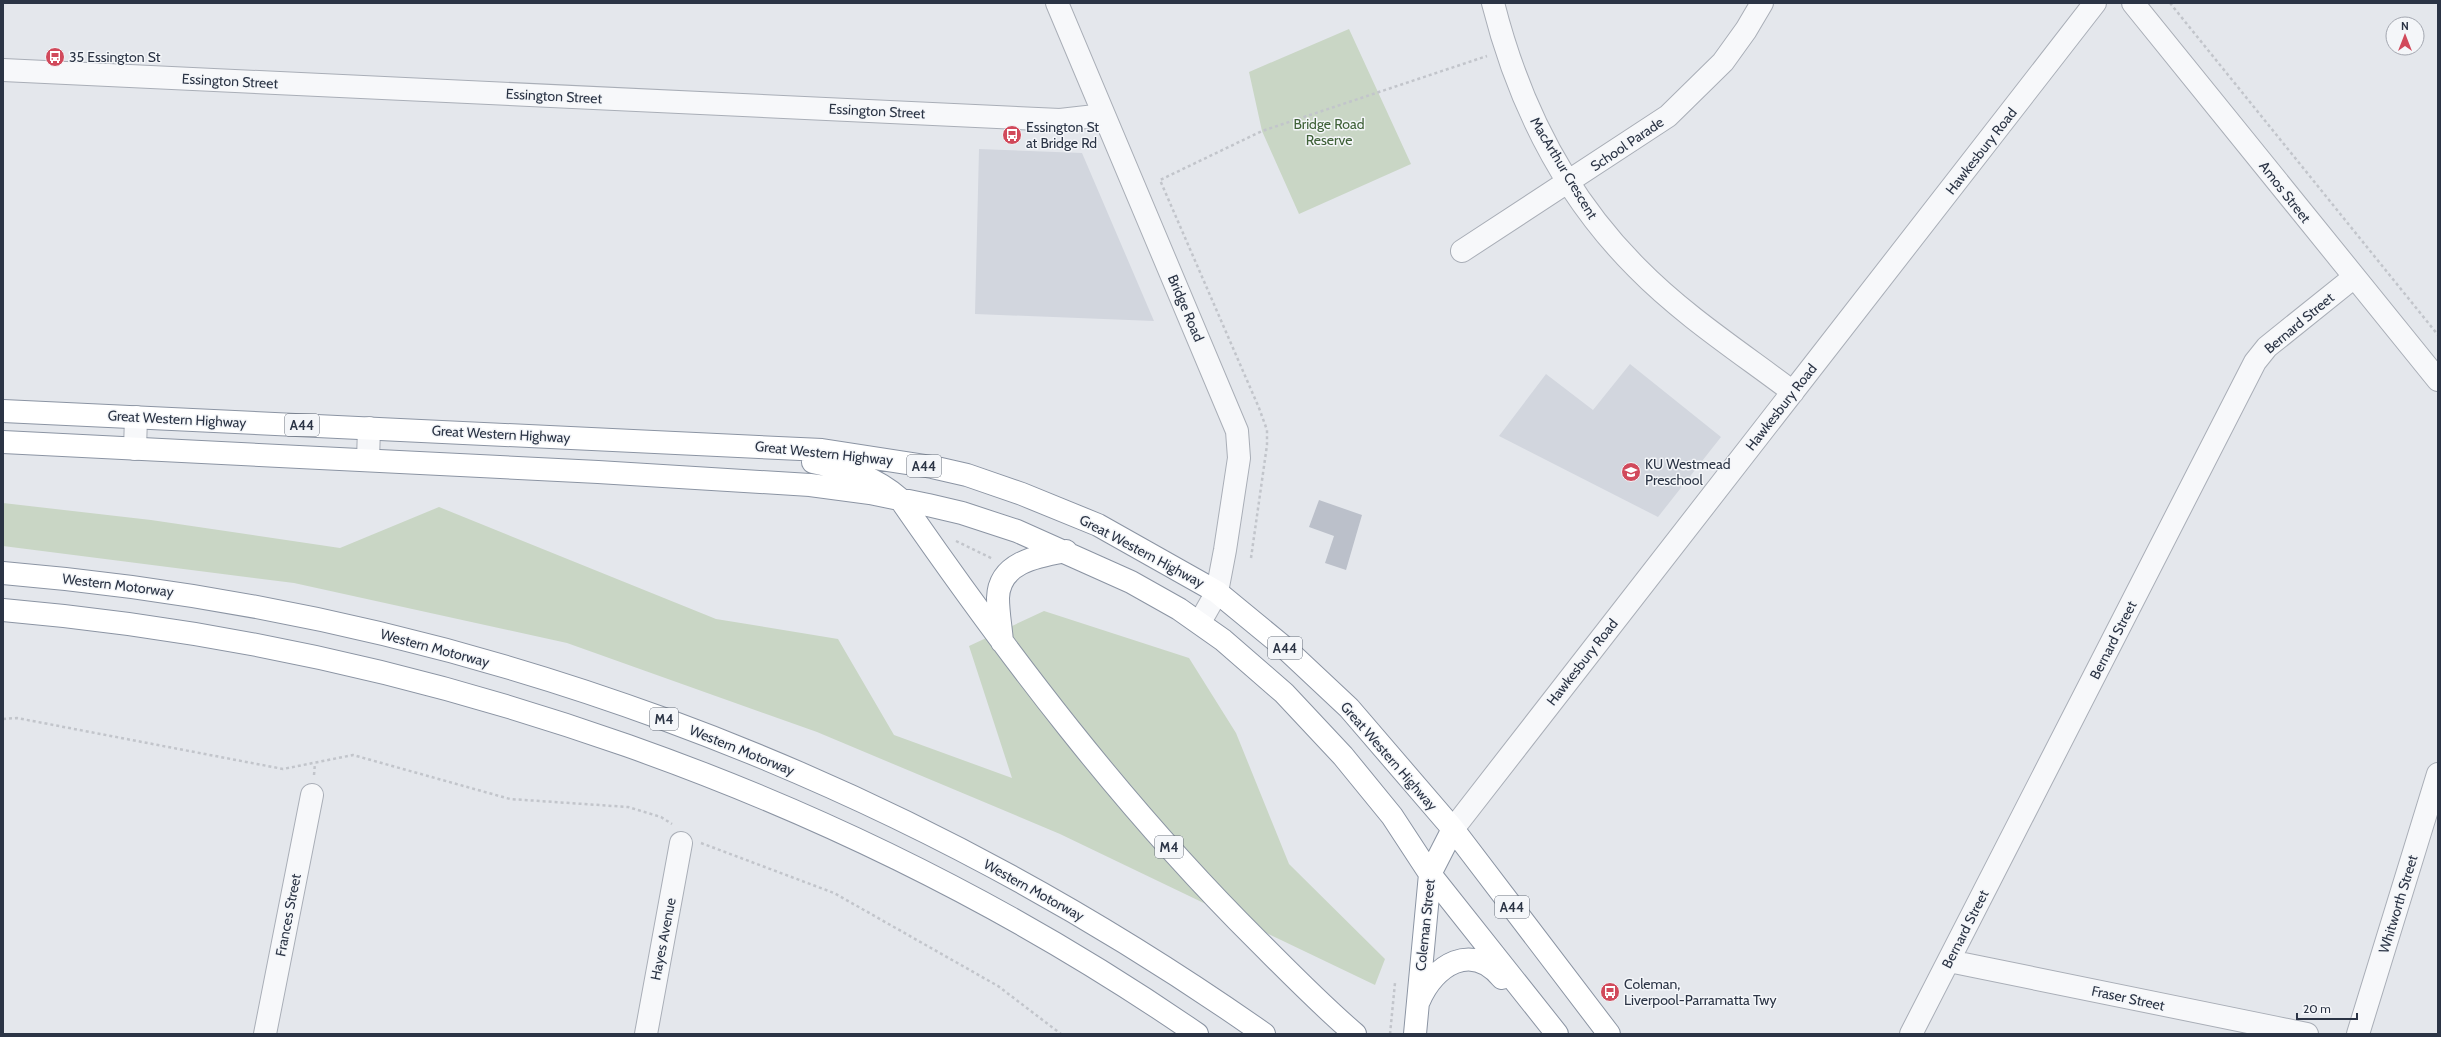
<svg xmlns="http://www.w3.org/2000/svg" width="2441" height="1037" viewBox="0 0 2441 1037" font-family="Cabin,sans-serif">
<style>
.built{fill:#d2d6de}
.green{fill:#c9d6c5}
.building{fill:#bbc0ca}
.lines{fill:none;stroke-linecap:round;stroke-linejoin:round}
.minor-casing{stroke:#a9aeb7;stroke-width:24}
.highway-casing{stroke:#8b94a3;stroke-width:24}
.path{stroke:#c2c5cb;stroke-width:2.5;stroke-dasharray:3 3;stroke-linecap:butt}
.minor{stroke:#f7f8fa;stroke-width:22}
.highway{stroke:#fff;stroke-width:22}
.labels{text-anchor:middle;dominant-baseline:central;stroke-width:3;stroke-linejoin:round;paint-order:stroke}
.shield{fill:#f4f6f9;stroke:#676e7b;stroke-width:1}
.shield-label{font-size:13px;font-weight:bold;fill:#2b3445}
.poi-label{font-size:14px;fill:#2b3445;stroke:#f4f6f9;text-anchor:start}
.street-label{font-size:14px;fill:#2b3445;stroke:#f4f6f9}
.park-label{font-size:14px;fill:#3f6138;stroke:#f4f6f9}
</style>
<rect width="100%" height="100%" fill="#e4e7ec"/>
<path class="built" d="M979 149 1082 153 1154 321 975 314Z
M1630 364 1721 437 1658 517 1499 436 1546 374 1593 410Z"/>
<path class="green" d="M1349 29 1411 164 1299 214 1262 131 1249 72Z
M3 503 151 520 340 548 439 507 716 619 838 639 894 735 1012 778 969 646 1044 611 1189 658 1236 733 1289 864 1385 959 1375 985 1060 834 817 732 567 643 294 583 3 546Z"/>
<path class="building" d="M1319 500 1362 515 1346 570 1325 563 1334 536 1309 527Z"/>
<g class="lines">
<g class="minor-casing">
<path id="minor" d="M1057 3 1237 431 1239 458 1225 550 1217 592 1200 622
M1493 3C1518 102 1564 195 1637 268 1683 315 1740 352 1793 392
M2133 3 2438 380
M3 70 1060 120 1104 115
M1462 251 1668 116 1723 62 1746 30 1762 3
M135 449 136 417
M368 460 369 428
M1453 829 2095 3
M1949 961 2307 1034
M265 1034 312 795
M646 1034 681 843
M1911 1034 2255 362 2267 347 2353 278
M2358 1034 2438 774"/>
</g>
<g class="highway-casing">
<path id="highway" d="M3 411 822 450 932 467 967 475 1022 494 1098 525 1217 592 1285 648 1349 708 1453 829 1609 1034
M3 442 598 472 810 485 870 493 928 505 962 513 1017 531 1131 582 1179 609 1223 640 1284 693 1343 756 1392 816 1430 874 1557 1034
M813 462C846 469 874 476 900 499 1008 655 1123 807 1258 941 1290 973 1321 1005 1355 1034
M3 573C459 611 890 771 1264 1034
M3 610C423 646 849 794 1197 1034
M1002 642C1001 628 998 613 998 598 999 562 1038 556 1066 551
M1419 1001C1434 965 1472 941 1502 978
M1415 1034 1430 874 1453 829"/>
</g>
<path class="path" d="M2170 3 2438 335
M956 541 993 559
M1251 558 1267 445V430L1259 408 1160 180 1262 131 1487 56
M3 719 17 718 283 769 353 755 510 799 628 807 661 817 672 824
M314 775 315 763
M701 843 834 893 998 986 1061 1034
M1390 1034 1395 983"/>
<use href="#minor" class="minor"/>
<use href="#highway" class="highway"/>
</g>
<defs>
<g id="bus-disc" transform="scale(1)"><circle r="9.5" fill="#d1495b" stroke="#f4f6f9"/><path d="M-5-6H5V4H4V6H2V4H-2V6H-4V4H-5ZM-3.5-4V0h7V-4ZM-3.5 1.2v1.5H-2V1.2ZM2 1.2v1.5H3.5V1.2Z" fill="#fff"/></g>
<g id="school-disc" transform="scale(1)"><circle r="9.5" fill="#d1495b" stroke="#f4f6f9"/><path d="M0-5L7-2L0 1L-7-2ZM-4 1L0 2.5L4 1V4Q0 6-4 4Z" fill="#fff"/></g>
</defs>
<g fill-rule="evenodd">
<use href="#bus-disc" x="55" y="57"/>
<use href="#bus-disc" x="1012" y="135"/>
<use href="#school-disc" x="1631" y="472"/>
<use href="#bus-disc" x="1610" y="992"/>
</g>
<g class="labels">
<g class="shield">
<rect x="285" y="414" width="34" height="22" rx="3"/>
<rect x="907" y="455" width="34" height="22" rx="3"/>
<rect x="1268" y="637" width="34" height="22" rx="3"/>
<rect x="650" y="708" width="28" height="22" rx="3"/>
<rect x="1155" y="836" width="28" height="22" rx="3"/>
<rect x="1495" y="896" width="34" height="22" rx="3"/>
</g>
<g class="shield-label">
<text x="302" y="425">A44</text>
<text x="924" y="466">A44</text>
<text x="1285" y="648">A44</text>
<text x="664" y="719">M4</text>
<text x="1169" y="847">M4</text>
<text x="1512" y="907">A44</text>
</g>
<g class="poi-label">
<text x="69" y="57">35 Essington St</text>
<text x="1026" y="127">Essington St<tspan x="1026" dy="16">at Bridge Rd</tspan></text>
<text x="1645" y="464">KU Westmead<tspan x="1645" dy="16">Preschool</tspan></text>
<text x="1624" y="984">Coleman,<tspan x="1624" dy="16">Liverpool-Parramatta Twy</tspan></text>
</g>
<g class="street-label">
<text transform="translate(230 81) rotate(3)">Essington Street</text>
<text transform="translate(554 96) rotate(3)">Essington Street</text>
<text transform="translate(877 111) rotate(3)">Essington Street</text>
<text transform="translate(1627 144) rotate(-34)">School Parade</text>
<text transform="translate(1981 151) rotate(-52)">Hawkesbury Road</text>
<text transform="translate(1564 168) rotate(59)">MacArthur Crescent</text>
<text transform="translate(2285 192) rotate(52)">Amos Street</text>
<text transform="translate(1186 308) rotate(67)">Bridge Road</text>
<text transform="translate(2299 323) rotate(-40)">Bernard Street</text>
<text transform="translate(1781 407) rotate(-52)">Hawkesbury Road</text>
<text transform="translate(177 419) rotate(3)">Great Western Highway</text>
<text transform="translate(501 434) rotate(3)">Great Western Highway</text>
<text transform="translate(824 453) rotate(6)">Great Western Highway</text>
<text transform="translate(1142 551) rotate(28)">Great Western Highway</text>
<text transform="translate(118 585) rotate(7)">Western Motorway</text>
<text transform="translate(2113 640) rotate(-63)">Bernard Street</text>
<text transform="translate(435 648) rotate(15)">Western Motorway</text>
<text transform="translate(1582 662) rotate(-52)">Hawkesbury Road</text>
<text transform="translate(742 750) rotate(22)">Western Motorway</text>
<text transform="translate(1389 756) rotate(49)">Great Western Highway</text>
<text transform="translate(1034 890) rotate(29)">Western Motorway</text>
<text transform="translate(2398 904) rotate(-73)">Whitworth Street</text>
<text transform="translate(288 915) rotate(-79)">Frances Street</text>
<text transform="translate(1425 925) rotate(-84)">Coleman Street</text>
<text transform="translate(1965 929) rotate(-63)">Bernard Street</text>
<text transform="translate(663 939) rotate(-79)">Hayes Avenue</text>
<text transform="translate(2128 998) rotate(12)">Fraser Street</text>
</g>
<g class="park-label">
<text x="1329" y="124">Bridge Road<tspan x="1329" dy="16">Reserve</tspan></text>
</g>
</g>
<rect width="2441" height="1037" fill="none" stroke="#2b3445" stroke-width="8"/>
<g transform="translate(2405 36)"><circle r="19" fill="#f4f6f9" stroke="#a4a8b1"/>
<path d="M0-3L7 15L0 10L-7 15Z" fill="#d1495b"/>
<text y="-6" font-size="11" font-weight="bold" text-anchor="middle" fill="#2b3445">N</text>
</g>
<path d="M2297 1013v6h60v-6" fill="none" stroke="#2b3445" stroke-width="2"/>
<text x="2303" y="1013" font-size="12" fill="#2b3445" stroke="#f4f6f9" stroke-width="3" paint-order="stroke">20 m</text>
</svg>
